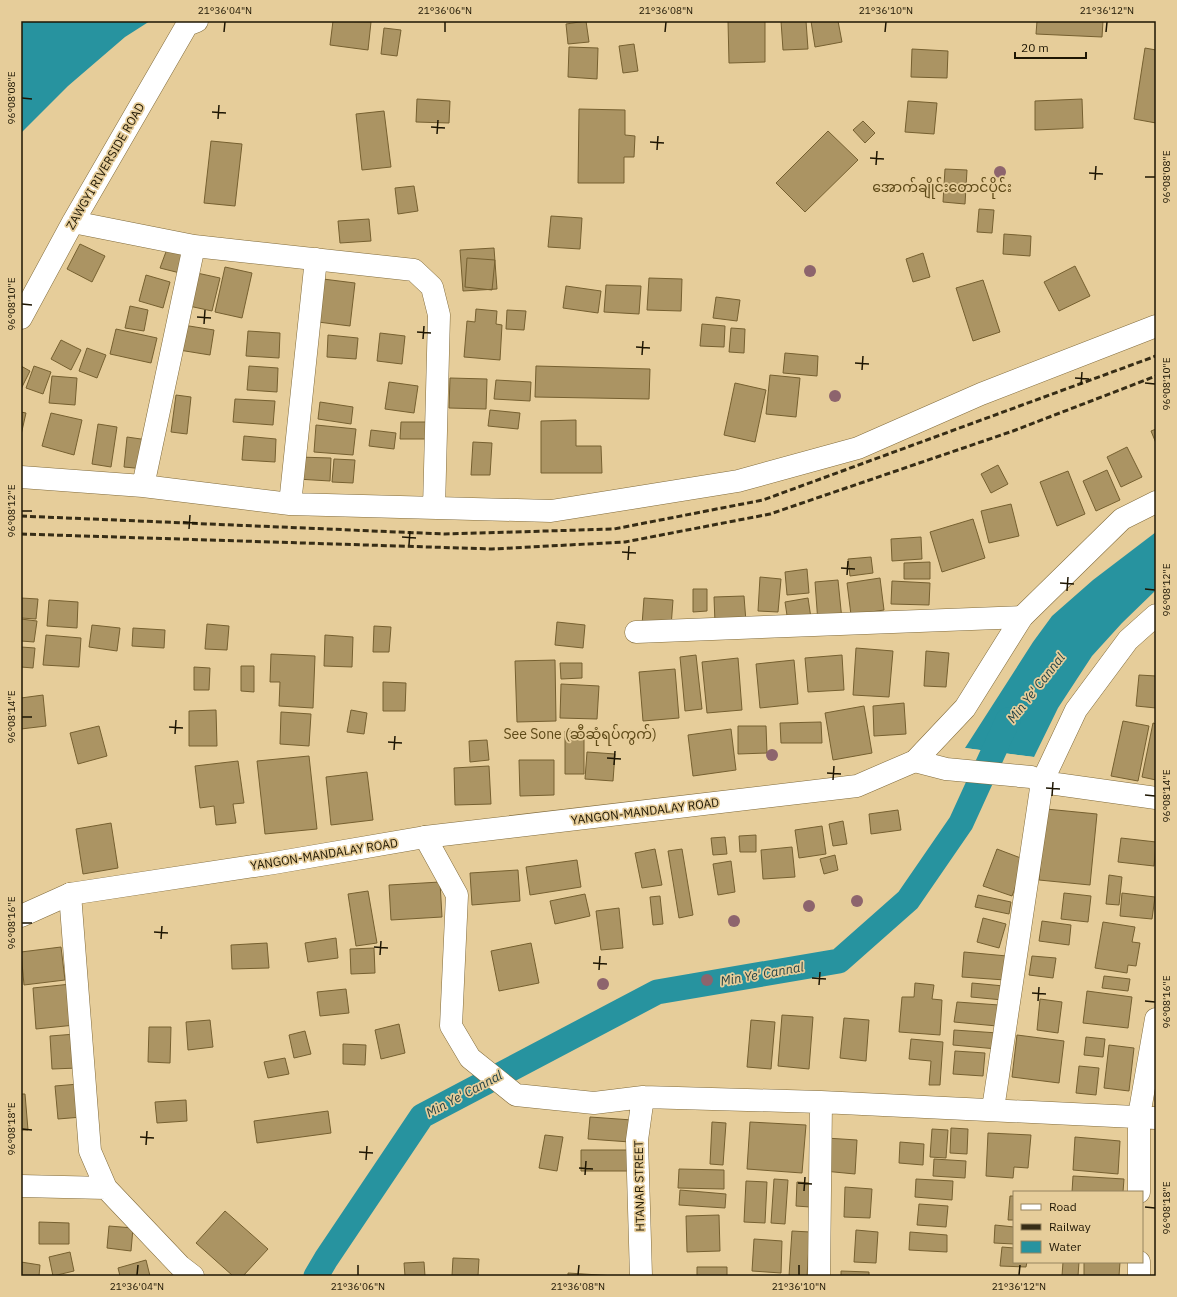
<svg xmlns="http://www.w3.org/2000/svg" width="1177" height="1297" viewBox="0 0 1177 1297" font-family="'IBM Plex Sans','Noto Sans Myanmar',sans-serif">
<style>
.water{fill:#27939f}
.pier{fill:#e6cd9a}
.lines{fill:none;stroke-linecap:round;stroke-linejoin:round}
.canal{stroke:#27939f;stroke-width:25}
.building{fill:#ab9463;stroke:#766030}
.street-casing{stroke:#816b3b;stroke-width:23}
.highway-casing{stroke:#816b3b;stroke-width:23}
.street{stroke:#fff;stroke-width:22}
.highway{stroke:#fff;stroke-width:22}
.rail{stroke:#372d16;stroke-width:3;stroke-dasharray:6 3;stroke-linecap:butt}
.tree{fill:#8d646d}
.ticks{fill:none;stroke:#1e1603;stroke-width:1.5}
.labels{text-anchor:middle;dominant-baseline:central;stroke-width:3.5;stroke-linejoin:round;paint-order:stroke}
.street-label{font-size:12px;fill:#1e1603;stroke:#e6cd9a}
.water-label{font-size:13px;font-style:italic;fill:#244347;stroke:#e6cd9a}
.quarter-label{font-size:14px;fill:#5e4917;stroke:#e6cd9a}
.neatline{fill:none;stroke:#1e1603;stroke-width:1.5}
.ticks-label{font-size:10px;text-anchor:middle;fill:#1e1603}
</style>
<rect width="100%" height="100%" fill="#e6cd9a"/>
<path class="water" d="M21 21H150L125 37 68 86 21 133Z
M1156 532V590L1122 623 1092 656 1058 708 1034 757 965 748 1033 642 1052 616 1093 580Z"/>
<path class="pier" d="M965 748 1034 757 1033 758 964 750Z"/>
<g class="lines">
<path class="canal" d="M316 1276 326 1259 422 1116 657 992 839 961 908 900 961 823 1008 720"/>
</g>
<path class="building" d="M333 21 371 22 368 50 330 45Z
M586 21 589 42 568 44 566 24Z
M728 21H765V62L729 63Z
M781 21H806L808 49 783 50Z
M811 21H838L842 42 815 47Z
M1037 21H1103L1102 37 1036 34Z
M384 28 401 30 397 56 381 54Z
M634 44 638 71 623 73 619 46Z
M569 47 598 48 597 79 568 77Z
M1145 48 1156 50V123L1134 119Z
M912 49 948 51 947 78 911 77Z
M417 99 450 101 449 123 416 122Z
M1082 99 1083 128 1035 130V101Z
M908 101 937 103 934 134 905 132Z
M579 109 625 110V135L635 136 634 157H624V183H578Z
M384 111 391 167 362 170 356 114Z
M863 121 875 133 865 143 853 130Z
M828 131 858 160 805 212 776 183Z
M211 141 242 144 235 206 204 203Z
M945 169 967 170 965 204 943 202Z
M414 186 418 211 398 214 395 188Z
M979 209 994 210 992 233 977 232Z
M551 216 582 218 580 249 548 247Z
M369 219 371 241 340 243 338 221Z
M1004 234 1031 236 1030 256 1003 254Z
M80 244 105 256 92 282 67 269Z
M494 248 497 289 463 291 460 250Z
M167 249 186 255 180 273 160 268Z
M923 253 930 277 913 282 906 259Z
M467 258 495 260 492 290 465 287Z
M1075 266 1090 296 1059 311 1044 282Z
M225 267 252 273 242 318 215 312Z
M197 273 220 278 212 311 189 306Z
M146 275 170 282 163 308 139 301Z
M649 278 682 279 681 311 647 310Z
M323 279 355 283 350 326 318 322Z
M983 280 1000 332 973 341 956 288Z
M606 285 641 286 639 314 604 312Z
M566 286 601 291 598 313 563 308Z
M716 297 740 300 737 321 713 318Z
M130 306 148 310 144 331 125 328Z
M476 309 497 311 496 324 502 325 500 360 464 357 467 321 475 322Z
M507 310 526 311 524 330 506 329Z
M702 324 725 326 724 347 700 346Z
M183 325 214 330 210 355 179 350Z
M731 328 745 329 744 353 729 352Z
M116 329 157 338 151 363 110 354Z
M248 331 280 333 279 358 246 356Z
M380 333 405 336 402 364 377 361Z
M328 335 358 338 356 359 327 357Z
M61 340 81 350 71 370 51 359Z
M87 348 106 355 97 378 79 371Z
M785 353 818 356 817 376 783 373Z
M21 366 30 371 21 389Z
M34 366 51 372 43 394 26 388Z
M249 366 278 368 277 392 247 390Z
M536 366 650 369 649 399 535 397Z
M770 375 800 378 796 417 766 414Z
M52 376 77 378 75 405 49 403Z
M450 378 487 379 486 409 449 408Z
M496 380 531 382 530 401 494 399Z
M389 382 418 386 414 413 385 409Z
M735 383 766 390 755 442 724 435Z
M176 395 191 397 187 434 171 432Z
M235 399 275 401 273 425 233 422Z
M320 402 353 407 351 424 318 419Z
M490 410 520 413 518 429 488 426Z
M21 412 26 413 21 435Z
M51 413 82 420 74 455 42 446Z
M576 420V446H601L602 473H541V421Z
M401 422H429V439H400Z
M98 424 117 427 111 467 92 464Z
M316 425 356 429 353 455 314 452Z
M1156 429V443L1151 431Z
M371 430 396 433 394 449 369 446Z
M244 436 276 439 275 462 242 460Z
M127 437 148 440 145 469 124 467Z
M473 442 492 443 490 475H471Z
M1127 447 1142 477 1121 487 1107 457Z
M298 457 331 458 330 481 297 479Z
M334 459 355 460 353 483 332 482Z
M998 465 1008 484 991 493 981 474Z
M1107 470 1120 500 1096 511 1083 481Z
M1068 471 1085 514 1057 526 1040 482Z
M1011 504 1019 536 989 543 981 511Z
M973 519 985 558 942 572 930 532Z
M921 537 922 559 892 561 891 539Z
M871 557 873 573 850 576 848 559Z
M930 562V579H904V563Z
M807 569 809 593 787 595 785 572Z
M760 577 781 579 778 612 758 611Z
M880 578 884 610 851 615 847 583Z
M838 580 842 620 818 623 815 582Z
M892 581 930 583 929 605 891 604Z
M693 589H707V611L693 612Z
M744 596 746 622 715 623 714 597Z
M21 598 38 599 36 619 21 618Z
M644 598 673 600 671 627 642 625Z
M808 598 811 618 788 622 785 602Z
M49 600 78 602 77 628 47 626Z
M21 619 37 621 34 642 21 641Z
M557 622 585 625 583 648 555 645Z
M207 624 229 626 227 650 205 649Z
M92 625 120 628 117 651 89 647Z
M374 626 391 627 389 652H373Z
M133 628 165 630 164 648 132 646Z
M46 635 81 638 79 667 43 665Z
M325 635 353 637 352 667 324 666Z
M21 647 35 648 33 668 21 667Z
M856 648 893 651 889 697 853 695Z
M926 651 949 653 946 687 924 686Z
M271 654 315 656 313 708 279 706 280 682H270Z
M696 655 702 709 685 711 680 657Z
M842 655 844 690 808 692 805 658Z
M738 658 742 710 707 713 702 662Z
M555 660 556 721 517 722 515 661Z
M794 660 798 704 760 708 756 664Z
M560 663H582V678L561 679Z
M241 666H254V692L241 691Z
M194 667 210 668 209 690H194Z
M675 669 679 718 643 721 639 672Z
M1139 675 1156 676V708L1136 706Z
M383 682 406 683 405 711H383Z
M561 684 599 686 597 719 560 718Z
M43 695 46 726 21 729V698Z
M904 703 906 734 874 736 873 706Z
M864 706 872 753 833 760 825 713Z
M216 710 217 746H189V711Z
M351 710 367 713 364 734 347 732Z
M281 712 311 714 309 746 280 744Z
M1123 721 1149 726 1138 781 1111 776Z
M821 722 822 743H781L780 723Z
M1153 723 1156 724V780L1142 777Z
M99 726 107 756 78 764 70 733Z
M738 726H766L767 753 738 754Z
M731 729 736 770 693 776 688 735Z
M565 731H584V774H565Z
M487 740 489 760 470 762 469 741Z
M587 752 615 754 613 781 585 779Z
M309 756 317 829 265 834 257 761Z
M519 760H554V795L520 796Z
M238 761 244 803 233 804 236 823 216 825 214 806 200 808 195 766Z
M489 766 491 804 455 805 454 768Z
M367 772 373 820 331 825 326 777Z
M1046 809 1097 814 1090 885 1039 880Z
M898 810 901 830 871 834 869 814Z
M843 821 847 844 833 846 829 824Z
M111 823 118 868 83 874 76 829Z
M822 826 826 854 799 858 795 830Z
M756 835V852H740L739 836Z
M725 837 727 854 713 855 711 838Z
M1121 838 1156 842 1154 866 1118 862Z
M792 847 795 877 763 879 761 850Z
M655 849 662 885 642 888 635 853Z
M682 849 693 915 679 918 668 851Z
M997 849 1026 860 1012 896 983 886Z
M835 855 838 870 824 874 820 859Z
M577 860 581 887 530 895 526 867Z
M731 861 735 892 718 895 713 864Z
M518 870 520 901 472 905 470 873Z
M1109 875 1122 877 1119 905 1106 904Z
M440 882 442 917 391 920 389 885Z
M368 891 377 943 356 946 348 894Z
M1064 893 1091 896 1088 922 1061 919Z
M1122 893 1155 897 1152 919 1120 916Z
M585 894 590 916 555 924 550 901Z
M978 895 1011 902 1009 914 975 907Z
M660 896 663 924 653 925 650 897Z
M619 908 623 948 601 950 596 911Z
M983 918 1006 924 999 948 977 942Z
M1042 921 1071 925 1069 945 1039 941Z
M1103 922 1135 927 1132 942 1140 943 1136 966 1128 965 1127 973 1095 968Z
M336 938 338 958 308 962 305 943Z
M267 943 269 968 232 969 231 945Z
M531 943 539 983 499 991 491 951Z
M61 947 65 980 24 985 21 952Z
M374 948 375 973 351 974 350 949Z
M964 952 1007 956 1005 980 962 977Z
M1032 956 1056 958 1053 978 1029 975Z
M1104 976 1130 979 1128 991 1102 988Z
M915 983 934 985 932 999 942 1000 940 1035 899 1032 902 997H914Z
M972 983 1004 986 1003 1000 971 997Z
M71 984 75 1025 36 1029 33 988Z
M346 989 349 1013 320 1016 317 992Z
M1087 991 1132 997 1128 1028 1083 1023Z
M1040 999 1062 1002 1058 1033 1037 1030Z
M957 1002 999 1005 997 1026 954 1022Z
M782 1015 813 1017 809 1069 778 1066Z
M844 1018 869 1020 866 1061 840 1058Z
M210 1020 213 1047 188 1050 186 1022Z
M751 1020 775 1022 771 1069 747 1067Z
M399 1024 405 1053 381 1059 375 1030Z
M149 1027H171L170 1063 148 1062Z
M954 1030 998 1033 997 1049 953 1045Z
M305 1031 311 1054 294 1058 289 1035Z
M76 1034 78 1068 52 1069 50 1036Z
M1017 1035 1064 1041 1059 1083 1012 1077Z
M1086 1037 1105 1039 1103 1057 1084 1055Z
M911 1039 943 1042 940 1085H929L931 1061 909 1059Z
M343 1044 366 1045 365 1065 343 1064Z
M1109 1045 1134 1048 1129 1091 1104 1088Z
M955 1051 985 1053 983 1076 953 1074Z
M285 1058 289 1074 268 1078 264 1062Z
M1079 1066 1099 1068 1096 1095 1076 1093Z
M79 1084 82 1117 58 1119 55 1086Z
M21 1094H25L28 1130H21Z
M186 1100 187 1121 157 1123 155 1102Z
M328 1111 331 1133 257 1143 254 1121Z
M590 1117 632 1120 630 1142 588 1139Z
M712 1122 726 1123 723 1165 710 1164Z
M750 1122 806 1125 802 1173 747 1169Z
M951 1128 968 1129 967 1154 950 1153Z
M932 1129 948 1130 946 1158 930 1157Z
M988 1133 1031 1135 1028 1168 1014 1167 1013 1178 986 1176Z
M545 1135 563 1137 557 1171 539 1168Z
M1075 1137 1120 1141 1118 1174 1073 1170Z
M826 1138 857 1140 855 1174 824 1171Z
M900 1142 924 1144 923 1165 899 1163Z
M581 1150H628V1171H581Z
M934 1159 966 1161 965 1178 933 1176Z
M679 1169 724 1170V1189L678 1188Z
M1073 1176 1124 1179 1123 1192H1072Z
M774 1179 788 1180 785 1224 771 1223Z
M916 1179 953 1181 952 1200 915 1197Z
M746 1181 767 1182 765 1223 744 1222Z
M797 1182 811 1183 810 1207 796 1206Z
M845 1187 872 1189 870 1218 844 1217Z
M680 1190 726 1194 725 1208 679 1205Z
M1010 1196H1014V1220H1008Z
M919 1204 948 1206 946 1227 917 1225Z
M225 1211 268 1249 243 1276H233L196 1243Z
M719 1215 720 1251 687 1252 686 1216Z
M39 1222 69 1223V1244H39Z
M995 1225 1014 1227V1244L994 1243Z
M109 1226 133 1228 131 1251 107 1248Z
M856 1230 878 1232 876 1263 854 1262Z
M792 1231 810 1232 807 1276H789Z
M910 1232 947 1235V1252L909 1250Z
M754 1239 782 1241 781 1273 752 1271Z
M1002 1247 1014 1248V1262H1027L1026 1267 1000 1266Z
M70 1252 74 1271 53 1276 49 1257Z
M453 1258 479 1259 478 1276H452Z
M146 1260 150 1276H120L118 1268Z
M21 1262 40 1265 39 1276H21Z
M424 1262 425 1276H405L404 1263Z
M1063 1262H1079L1078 1276H1062Z
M1084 1262H1120L1119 1276H1084Z
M697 1267H727V1276H697Z
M841 1271 869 1272V1276H841Z
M568 1273 615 1276H568Z"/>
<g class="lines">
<g class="street-casing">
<path id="street" d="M73 222 194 246
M21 318 73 222 187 25 197 21
M21 477 143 486 290 504 551 511 738 481 858 448 981 394 1156 326
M143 486 194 246 414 270 432 287 439 315 434 508
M290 504 316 259
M636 632 1022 617
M915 761 946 769 1031 777 1042 782 1156 798
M425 837 457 895 451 1026 470 1058 516 1095 594 1103 643 1097 821 1102 1156 1118
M70 894 90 1151 106 1188 180 1266 193 1276
M993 1109 1042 782 1076 710 1128 640 1156 615
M21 1186 106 1188
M1139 1192V1116L1156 1019
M1139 1262V1276
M641 1276 637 1140 643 1097
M819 1276 821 1102"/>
</g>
<g class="highway-casing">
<path id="highway" d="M21 916 70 894 274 863 425 837 857 786 915 761 965 708 1022 617 1122 519 1156 502"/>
</g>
<use href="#street" class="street"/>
<use href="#highway" class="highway"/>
<path class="rail" d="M21 516 445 534 614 529 763 500 1156 356
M21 534 492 549 625 542 770 514 1013 431 1156 376"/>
</g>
<g class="tree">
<circle cx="1000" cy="172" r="6"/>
<circle cx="810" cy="271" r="6"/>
<circle cx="835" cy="396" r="6"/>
<circle cx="772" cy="755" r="6"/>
<circle cx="857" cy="901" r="6"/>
<circle cx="809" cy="906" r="6"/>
<circle cx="734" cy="921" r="6"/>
<circle cx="707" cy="980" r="6"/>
<circle cx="603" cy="984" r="6"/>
</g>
<path class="ticks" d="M224 32 225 22M445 32V22M665 32 666 22M885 32 886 22M1106 32 1107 22M22 98 32 99M212 112 226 113M218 119 219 105M431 127 445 128M437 134 438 120M650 142 664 143M657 150 658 136M870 158 884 159M876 165 877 151M1089 173 1103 174M1145 177H1155M1095 180 1096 166M22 304 32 305M197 317 211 318M204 324 205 310M417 332 431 333M423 339 424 326M636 347 650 348M642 355 643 341M855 363 869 364M862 370 863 356M1075 378 1089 379M1145 383 1155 384M1081 385 1082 372M22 511H32M183 522 197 523M189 529 190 515M402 537 416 538M409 545 410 531M622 552 636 553M628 560 629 546M841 568 855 569M847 575 848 561M1060 583 1074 584M1145 589 1155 590M1067 591 1068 577M22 717H32M169 727 183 728M175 734 176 720M388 742 402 743M394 750 395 736M607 758 621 759M614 765 615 751M827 773 841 774M833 780 834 766M1046 788 1060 789M1145 795 1155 796M1052 796 1053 782M22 923H32M154 932 168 933M161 939 162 926M374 947 388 948M380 955 381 941M593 963 607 964M599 970 600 956M812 978 826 979M819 985 820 972M1032 993 1046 994M1038 1001 1039 987M1145 1001 1155 1002M22 1129 32 1130M140 1137 154 1138M146 1145 147 1131M359 1152 373 1153M366 1160 367 1146M579 1168 593 1169M585 1175 586 1161M798 1183 812 1184M804 1191 805 1177M1145 1207 1155 1208M137 1275 138 1265M358 1275V1265M578 1275 579 1265M799 1275V1265M1019 1275 1020 1265"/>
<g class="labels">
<g class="street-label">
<text transform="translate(105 166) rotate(-60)">ZAWGYI RIVERSIDE ROAD</text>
<text transform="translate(645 811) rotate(-7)">YANGON-MANDALAY ROAD</text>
<text transform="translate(324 854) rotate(-9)">YANGON-MANDALAY ROAD</text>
<text transform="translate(639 1186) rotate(-91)">HTANAR STREET</text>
</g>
<g class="water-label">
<text transform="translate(1036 688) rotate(-52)">Min Ye' Cannal</text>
<text transform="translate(762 974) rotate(-10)">Min Ye' Cannal</text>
<text transform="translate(464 1094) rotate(-28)">Min Ye' Cannal</text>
</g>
<g class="quarter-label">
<text x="942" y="187">အောက်ချိုင်းတောင်ပိုင်း</text>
<text x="580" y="734">See Sone (ဆီဆုံရပ်ကွက်)</text>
</g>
</g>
<rect width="1177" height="1297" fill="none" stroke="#e6cd9a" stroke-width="44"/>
<rect x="1013" y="1191" width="130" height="72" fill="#e6cd9a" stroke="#96845e"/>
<rect x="1021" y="1204" width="20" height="6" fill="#ffffff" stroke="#96845e"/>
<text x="1049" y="1211" font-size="12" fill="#1e1603">Road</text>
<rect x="1021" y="1224" width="20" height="6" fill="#372d16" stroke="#96845e"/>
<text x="1049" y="1231" font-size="12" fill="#1e1603">Railway</text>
<rect x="1021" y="1241" width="20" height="12" fill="#27939f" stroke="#96845e"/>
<text x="1049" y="1251" font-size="12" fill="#1e1603">Water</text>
<path d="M1015 52v6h71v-6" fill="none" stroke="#1e1603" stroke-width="2"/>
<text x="1021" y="52" font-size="12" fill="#1e1603" stroke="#e6cd9a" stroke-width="3" paint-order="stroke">20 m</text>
<rect x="22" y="22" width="1133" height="1253" class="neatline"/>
<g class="ticks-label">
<text x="225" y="14">21°36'04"N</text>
<text x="445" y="14">21°36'06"N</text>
<text x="666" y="14">21°36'08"N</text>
<text x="886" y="14">21°36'10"N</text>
<text x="1107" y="14">21°36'12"N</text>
<text transform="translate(11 98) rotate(-90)" y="4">96°08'08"E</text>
<text transform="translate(1166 177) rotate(-90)" y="4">96°08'08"E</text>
<text transform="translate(11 304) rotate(-90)" y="4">96°08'10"E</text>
<text transform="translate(1166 384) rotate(-90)" y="4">96°08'10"E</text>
<text transform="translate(11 511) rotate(-90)" y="4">96°08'12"E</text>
<text transform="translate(1166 590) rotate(-90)" y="4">96°08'12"E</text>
<text transform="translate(11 717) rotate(-90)" y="4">96°08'14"E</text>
<text transform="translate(1166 796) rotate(-90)" y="4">96°08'14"E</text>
<text transform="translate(11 923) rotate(-90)" y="4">96°08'16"E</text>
<text transform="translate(1166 1002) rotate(-90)" y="4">96°08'16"E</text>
<text transform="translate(11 1129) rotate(-90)" y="4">96°08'18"E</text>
<text transform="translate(1166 1208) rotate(-90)" y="4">96°08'18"E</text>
<text x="137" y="1290">21°36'04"N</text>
<text x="358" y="1290">21°36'06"N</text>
<text x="578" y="1290">21°36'08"N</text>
<text x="799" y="1290">21°36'10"N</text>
<text x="1019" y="1290">21°36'12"N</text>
</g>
</svg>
